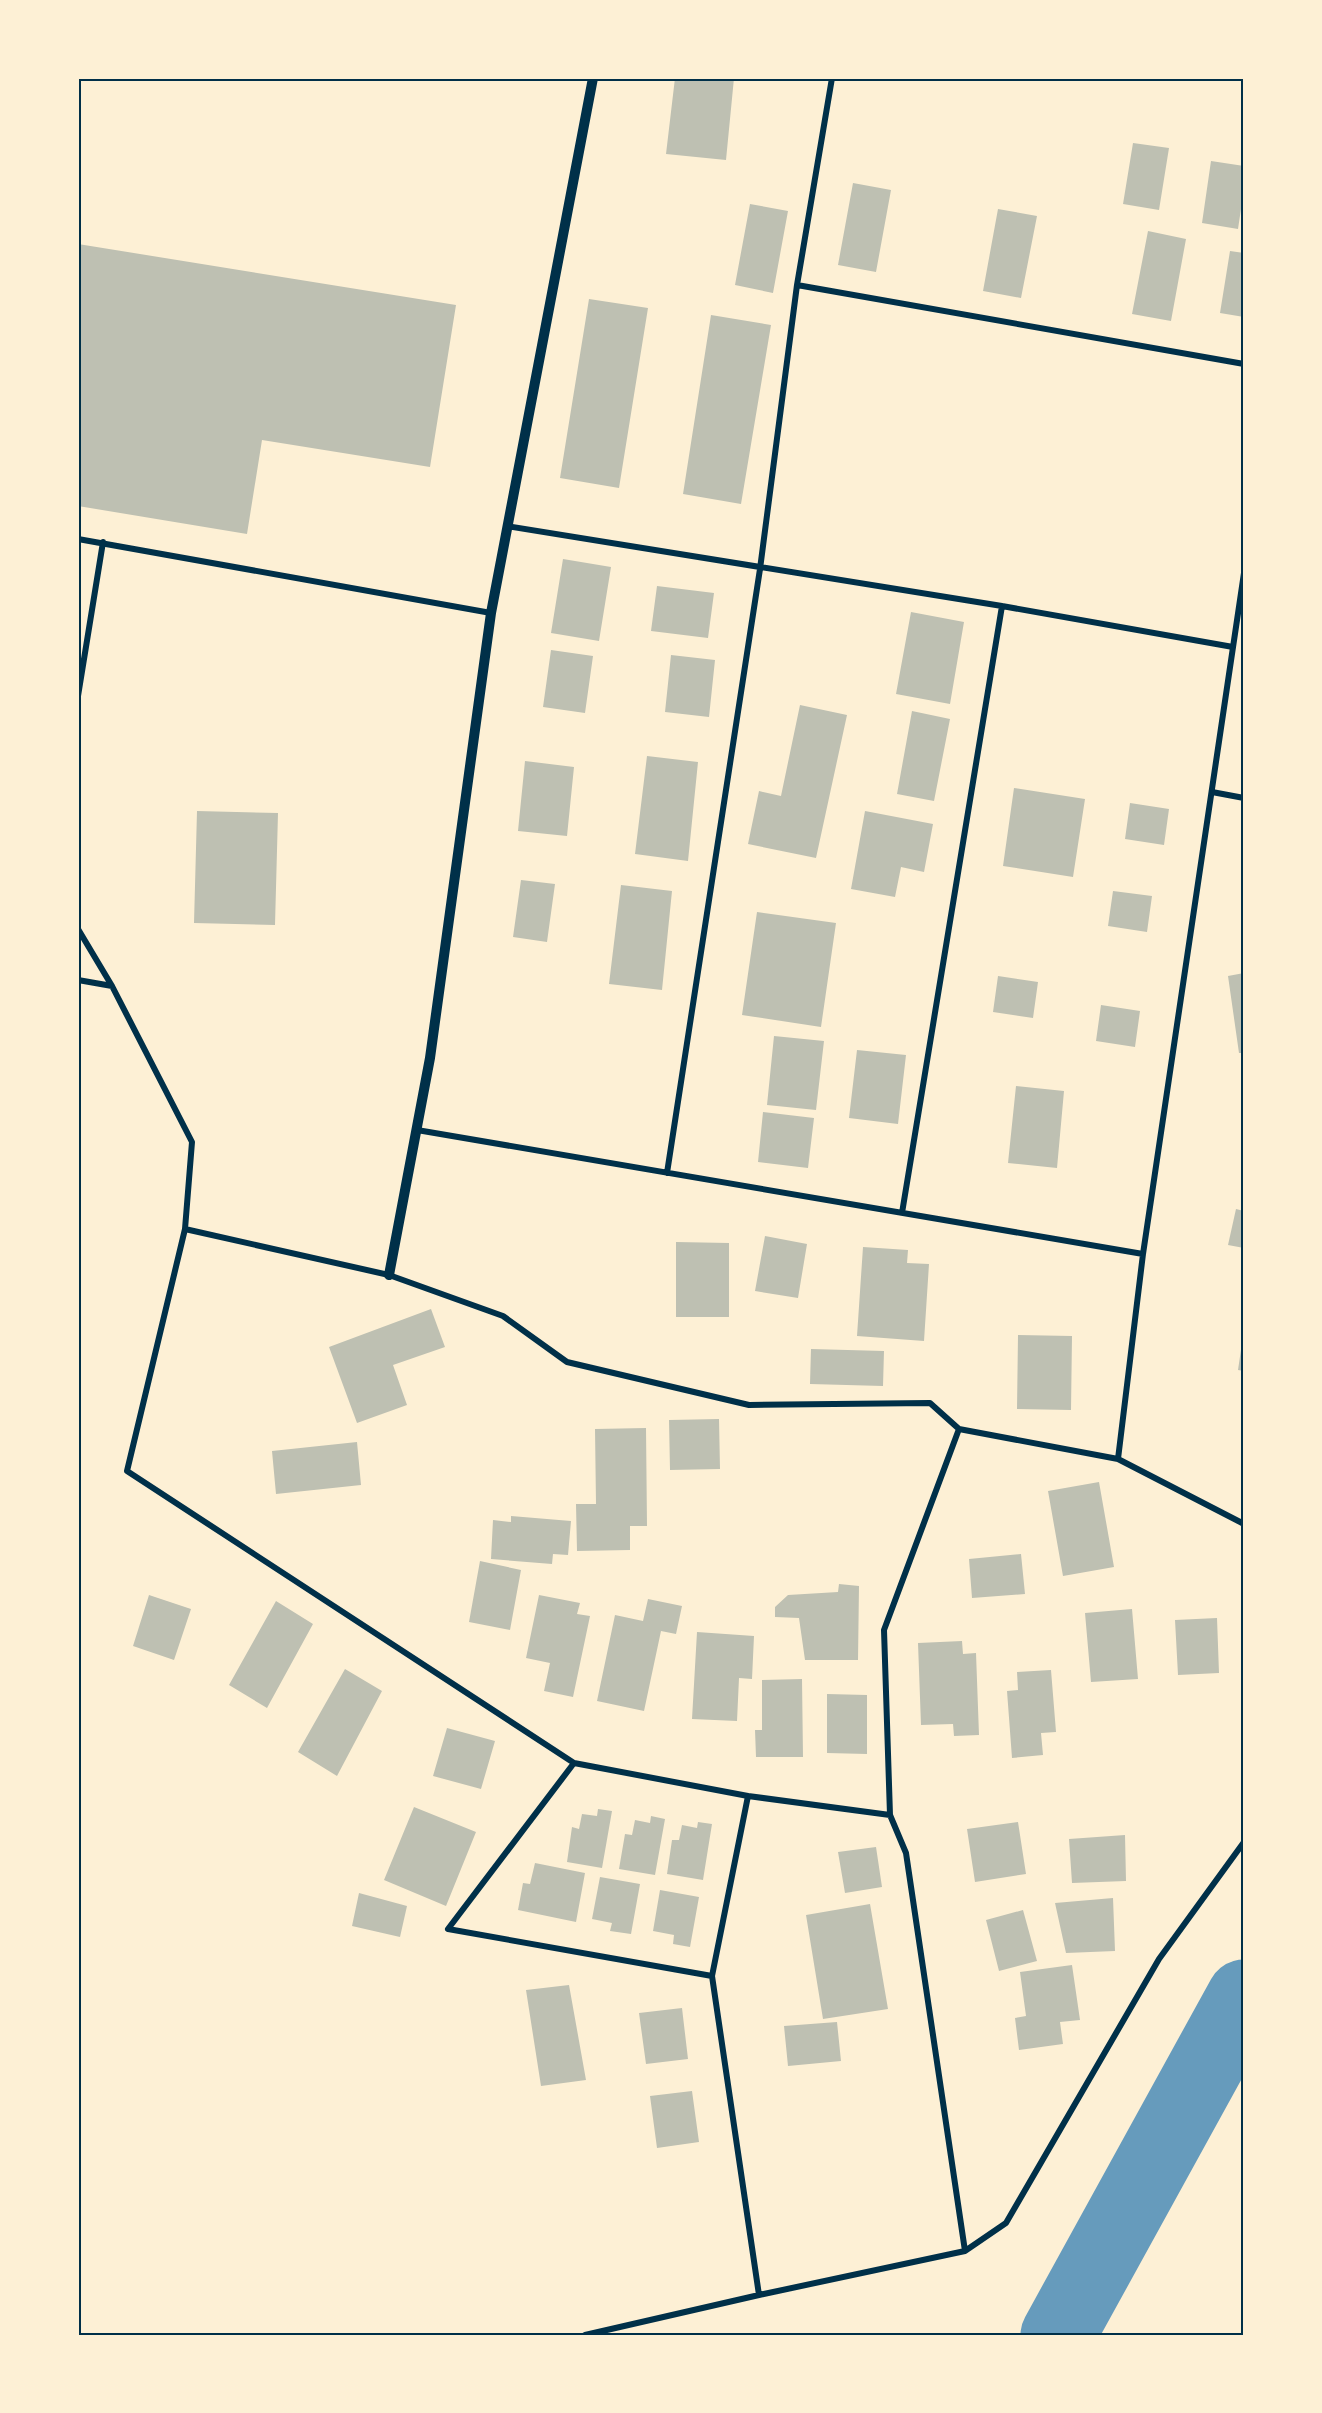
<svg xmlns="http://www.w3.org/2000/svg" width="1322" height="2413" viewBox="0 0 1322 2413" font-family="Barlow,sans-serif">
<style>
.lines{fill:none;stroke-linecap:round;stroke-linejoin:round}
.river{stroke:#669bbc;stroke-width:75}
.building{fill:#bec0b2}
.minor{stroke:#003049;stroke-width:6}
.tertiary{stroke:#003049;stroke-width:10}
.neatline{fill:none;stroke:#003049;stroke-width:2}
</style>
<rect width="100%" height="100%" fill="#fdf0d5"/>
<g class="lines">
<path class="river" d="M1058 2335 1244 1997"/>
</g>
<path class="building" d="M675 78H734L726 160 666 154Z
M1133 143 1169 148 1159 210 1123 204Z
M1211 161 1244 166V189L1238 229 1202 223Z
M853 183 891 190 876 272 838 265Z
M750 204 788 211 773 293 735 285Z
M998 209 1037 216 1021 298 983 291Z
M1148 231 1186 239 1171 321 1132 314Z
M78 244 456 305 430 467 262 440 247 534 78 506Z
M1230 251 1244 253V317L1220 313Z
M589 299 648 308 619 488 560 478Z
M711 315 771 325 741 504 683 494Z
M563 559 611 567 599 641 551 633Z
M657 586 714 593 708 638 651 631Z
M911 612 964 622 950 704 896 694Z
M551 650 593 656 585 713 543 707Z
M671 655 715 660 709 717 665 712Z
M800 705 847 715 816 858 748 844 759 791 781 796Z
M912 711 950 719 934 801 897 794Z
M647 756 698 762 688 861 635 854Z
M525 761 574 767 567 836 518 831Z
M1014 788 1085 799 1073 877 1003 866Z
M1130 803 1169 809 1164 845 1125 839Z
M197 811 278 813 275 925 194 923Z
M865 811 933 824 924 872 901 867 895 897 851 889Z
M521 880 555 884 547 942 513 937Z
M621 885 672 891 662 990 609 984Z
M1113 891 1152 896 1147 932 1108 926Z
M757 912 836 923 821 1027 742 1015Z
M1244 973V1053H1239L1228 976Z
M998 976 1038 982 1033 1018 993 1012Z
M1101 1005 1140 1011 1135 1047 1096 1041Z
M774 1036 824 1041 816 1110 767 1105Z
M857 1050 906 1055 898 1124 849 1118Z
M1016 1086 1064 1091 1057 1168 1008 1163Z
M763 1112 814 1118 808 1168 758 1162Z
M1236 1209 1244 1211V1248L1228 1245Z
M765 1236 807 1244 798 1298 755 1291Z
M676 1242 729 1243V1317H676Z
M863 1247 908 1250 907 1263 929 1264 924 1341 857 1336Z
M431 1309 445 1347 393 1365 407 1405 357 1423 329 1347Z
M1018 1335 1072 1336 1071 1410 1017 1409Z
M1243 1336 1244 1337V1371L1238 1370Z
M811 1349 884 1351 883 1386 810 1384Z
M719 1419 720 1469 670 1470 669 1420Z
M646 1428 647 1526H630V1550L577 1551 576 1504H596L595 1429Z
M357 1442 361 1485 276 1494 272 1451Z
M1099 1482 1114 1567 1063 1576 1048 1491Z
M511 1516 571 1521 568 1555 553 1554 552 1564 491 1559 493 1520 511 1522Z
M1021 1554 1025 1594 972 1598 969 1559Z
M480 1561 521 1570 510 1630 469 1622Z
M839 1584 859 1586 858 1660H805L799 1618 775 1617V1607L788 1595 838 1592Z
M149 1595 191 1609 174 1660 133 1646Z
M539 1595 580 1603 577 1614 590 1616 573 1697 544 1691 550 1663 526 1658Z
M648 1599 682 1606 676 1634 661 1631 644 1711 597 1701 615 1615 643 1621Z
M276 1601 313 1624 267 1708 229 1685Z
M1132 1609 1138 1679 1091 1682 1085 1613Z
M1217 1618 1219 1673 1178 1675 1175 1620Z
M697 1632 754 1636 752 1679 739 1678 737 1721 692 1719Z
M962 1641 963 1654 976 1653 979 1735 954 1736 953 1724 921 1725 918 1643Z
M345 1669 382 1691 337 1776 298 1752Z
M1051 1670 1056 1732 1041 1733 1043 1755 1012 1758 1007 1691 1018 1690 1017 1672Z
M802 1679 803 1757H756L755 1730H762V1680Z
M827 1694 867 1695V1754L827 1753Z
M447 1728 495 1741 481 1789 433 1776Z
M414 1807 476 1832 446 1906 384 1880Z
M598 1809 612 1811 602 1868 567 1862 572 1827 579 1829 582 1814 597 1816Z
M651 1816 665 1819 655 1875 619 1869 625 1834 632 1835 635 1820 650 1823Z
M698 1822 712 1824 703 1880 667 1874 672 1840H679L682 1825 697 1828Z
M1018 1822 1026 1874 975 1882 967 1829Z
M1125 1835 1126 1881 1072 1883 1069 1839Z
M876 1847 882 1887 845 1893 838 1852Z
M535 1863 585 1873 576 1922 518 1910 523 1883 530 1884Z
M600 1877 640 1884 631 1934 610 1931 612 1923 592 1919Z
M660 1890 699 1897 690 1947 673 1944 674 1935 653 1931Z
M359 1893 407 1906 400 1937 352 1926Z
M1113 1898 1115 1951 1066 1953 1055 1903Z
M870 1904 888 2009 823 2019 806 1915Z
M1023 1910 1037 1961 999 1971 986 1920Z
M1072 1965 1080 2020 1060 2022 1063 2044 1019 2050 1015 2018 1026 2016 1020 1972Z
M569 1985 586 2080 541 2086 526 1990Z
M682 2008 688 2059 646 2064 639 2013Z
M837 2022 841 2061 788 2066 784 2026Z
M692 2091 699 2142 657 2148 650 2096Z"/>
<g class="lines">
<path class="minor" d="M797 285 832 78
M506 526 1002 606 1233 647
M78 539 491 613
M78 696 103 542
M1212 792 1244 798
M78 929 112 986 192 1142 185 1229 127 1471 574 1763 748 1796 890 1815
M78 980 112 986
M417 1130 1143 1254
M667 1173 760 569 797 285 1244 364
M902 1213 1002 606
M185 1229 389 1275 503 1316 567 1362 749 1405 930 1403 959 1429 1118 1459 1244 1524
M959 1429 884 1630 890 1815 906 1853 965 2251
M1118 1459 1143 1254 1244 573
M574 1763 448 1929 712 1976
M748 1796 712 1976 759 2295
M585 2335 759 2295 965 2251 1006 2223 1159 1959 1244 1842"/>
<path class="tertiary" d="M389 1275 430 1058 491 613 593 78"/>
</g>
<rect width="1322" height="2413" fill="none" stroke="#fdf0d5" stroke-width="159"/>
<rect x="80" y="80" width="1162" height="2254" class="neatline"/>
</svg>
